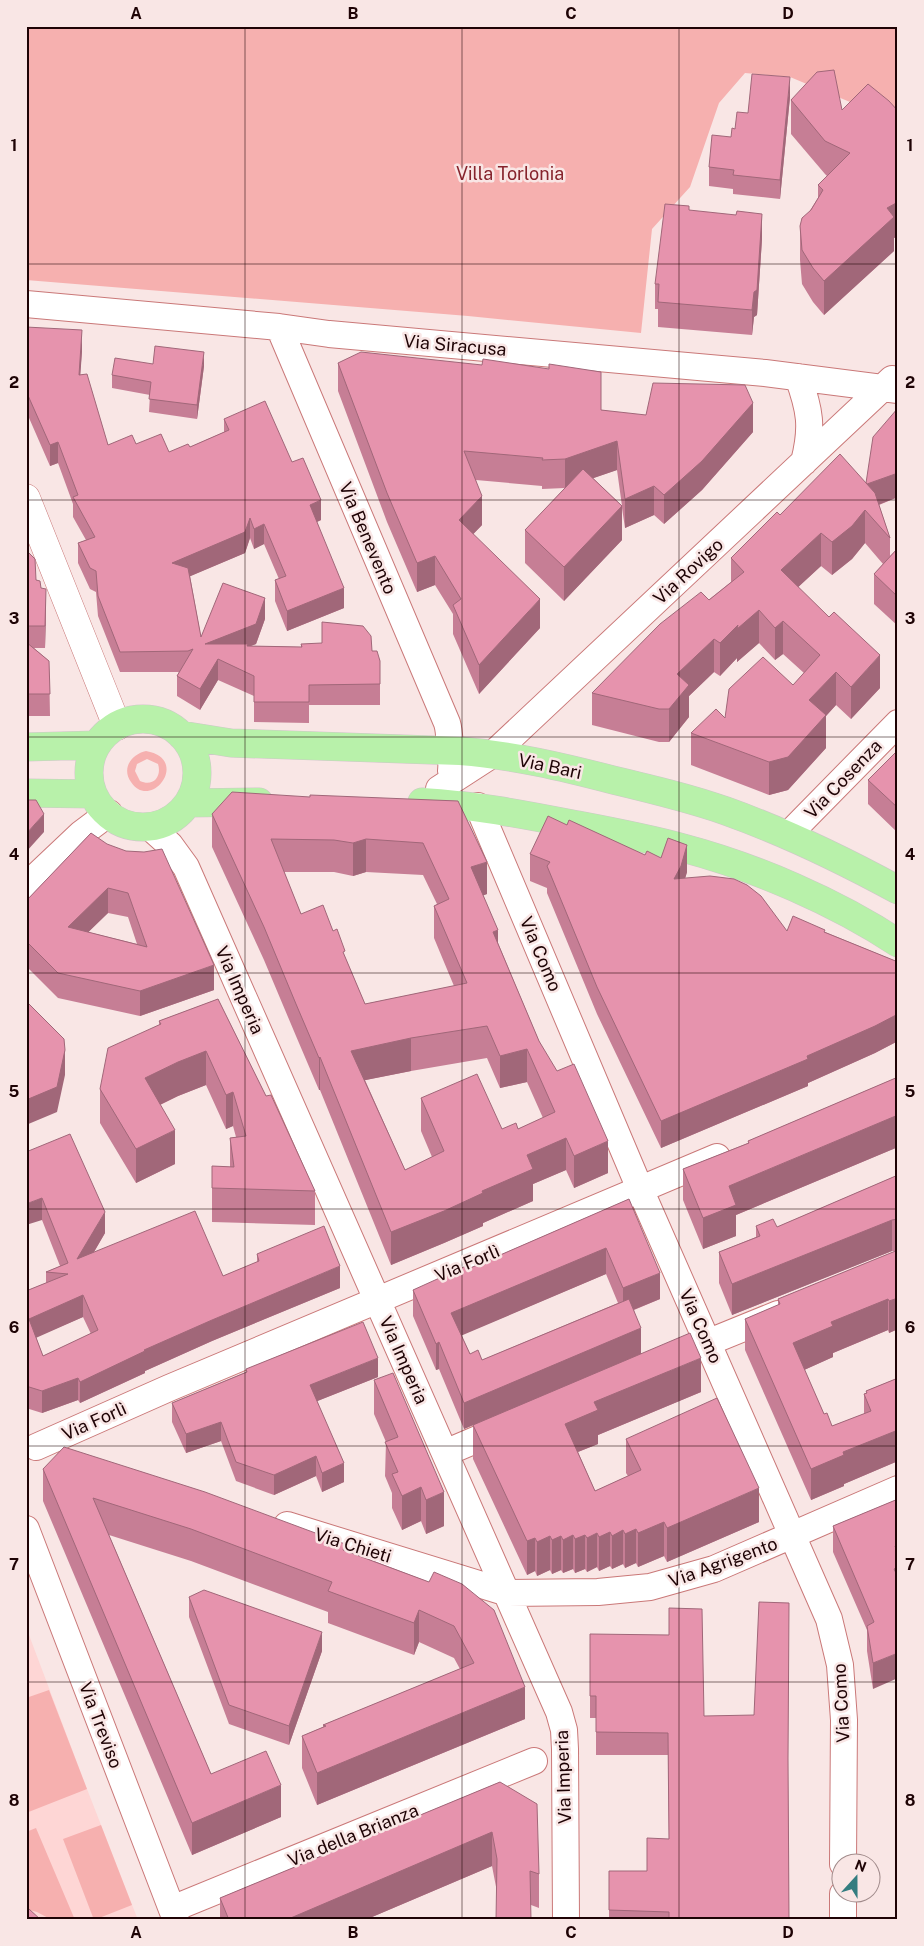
<svg xmlns="http://www.w3.org/2000/svg" width="924" height="1946" viewBox="0 0 924 1946" font-family="'Public Sans',sans-serif">
<style>
.built{fill:#fed6d5}
.green{fill:#f6b0af;fill-rule:evenodd}
.lines{fill:none;stroke-linecap:round;stroke-linejoin:round}
.street-casing{stroke:#ca7878;stroke-width:28}
.secondary-casing{stroke:#ca7878;stroke-width:29}
.primary-casing{stroke:#cec8c8;stroke-width:29}
.street{stroke:#fff;stroke-width:26}
.secondary{stroke:#fff;stroke-width:28}
.primary{stroke:#b8f1aa;stroke-width:28}
.wall{fill:#c67e95;fill-rule:evenodd}
.shaded-wall{fill:#a16779}
.building{fill:#e693ad;stroke:#a16779;fill-rule:evenodd}
.grid{fill:none;stroke:#1e0305;stroke-width:1;stroke-opacity:0.55}
.labels{text-anchor:middle;dominant-baseline:central;stroke-width:5;stroke-linejoin:round;paint-order:stroke}
.park-label{font-size:18px;fill:#86232c;stroke:#f9e6e5}
.street-label{font-size:18px;fill:#1e0305;stroke:#f9e6e5}
.neatline{fill:none;stroke:#1e0305;stroke-width:2}
.grid-label{font-size:16px;text-anchor:middle;font-weight:bold;fill:#1e0305}
</style>
<rect width="100%" height="100%" fill="#f9e6e5"/>
<path class="built" d="M26 1627 87 1789 138 1920H26Z"/>
<path class="green" d="M26 26H898V122L790 77 745 73 719 103 690 187 652 229 641 333 468 316 26 280Z
M146 751C191 759 151 812 131 782 121 768 132 754 146 751ZM147 759 158 764C162 777 153 787 140 781L135 771 137 764Z
M49 1690 87 1789 26 1813V1698Z
M101 1825 132 1905 94 1920 63 1839Z
M36 1828 75 1920H52L37 1912 26 1909V1832Z"/>
<g class="lines">
<g class="street-casing">
<path id="street" d="M26 304 279 327 329 334 765 373 898 390
M279 327 447 723C450 733 449 741 450 751 451 758 452 763 451 771
M798 377C810 410 813 427 804 462
M439 789 493 754 892 379
M478 806 640 1189 829 1619 840 1665 844 1720 843 1864
M150 827 170 845 186 867 559 1712 564 1730 565 1749 566 1920
M788 835 898 723
M26 886 81 834 109 813
M692 1349 778 1314
M36 1447 169 1388 717 1157
M445 1453 506 1427
M287 1525 508 1593 598 1592 650 1587 714 1569 898 1489
M26 1529 176 1920
M843 1894V1920
M172 1909 534 1761"/>
</g>
<g class="secondary-casing">
<path id="secondary" d="M26 498 117 726"/>
</g>
<g class="primary-casing">
<path id="primary" d="M89 773a54 54 0 1 1 108 0a54 54 0 1 1-108 0Z
M181 735 231 743 460 751C512 755 563 767 613 780 651 789 689 798 726 811 785 832 843 860 898 890
M26 747 96 745
M26 793 93 794
M422 802C473 805 522 814 572 824 609 831 647 838 683 848 755 867 836 902 898 943
M188 803 259 802"/>
</g>
<use href="#street" class="street"/>
<use href="#secondary" class="secondary"/>
<use href="#primary" class="primary"/>
</g>
<path class="wall" d="M790 97 780 199 733 194V189L709 186V167L731 137 735 129 748 113Z
M791 100 842 110 898 111V236L894 238V251L824 315 813 302 802 284 800 260V226L818 198V185L827 176 825 174 791 134Z
M689 210 762 239 757 315 754 317 752 335 658 327V309H655V284Z
M26 327 82 351 80 374 108 445 136 444 169 452 190 447 224 432V419L292 462 321 520 317 522 344 608 287 631 275 601V580L279 579 264 544 254 549 250 538 245 553 190 576 201 637 265 619 256 644 250 646 301 647V644L372 651 380 661V705H309V723L254 722V696L218 680 200 710 177 696V676L179 672H120L98 616 96 592 90 589 78 563V543L86 540 73 517V504L58 463 50 466 26 411Z
M338 363 601 410 753 432 702 490 664 524 654 515 625 528 622 508V540L564 601 525 563V530L565 488 542 489V486L476 480 482 525 473 534 540 628 479 694 453 634V614L435 585 417 592 387 522 338 391ZM617 470 622 506 593 478Z
M153 364 204 366 197 419 149 412 150 395 112 388V375Z
M898 408V497L879 505 890 538V556L898 548V626L874 604V574L883 564 865 543 852 559 832 575 821 566 798 587 880 688 851 719 836 705 826 716V748L788 790 769 795 691 765V733L725 718 793 685 804 673 783 654 775 660 759 643 737 662V658L720 676 714 672 689 696V717L669 742H659L592 725V693L731 582V558L780 515 866 483Z
M26 550 36 580 41 588 46 610 45 648H34L49 661 50 716H26Z
M898 750V833L868 804V780Z
M310 797 458 801 487 894 483 895 498 943 539 1041 608 1173 574 1188 566 1170 533 1184V1201L483 1223V1226L444 1243 391 1265 320 1090H319L296 1036 264 960 212 847V814ZM284 872H334L353 876 366 872 423 875 437 904 434 906V938L454 986 365 1004 345 957 333 931 301 914ZM487 1058 500 1088 527 1082 543 1118 518 1129H502L421 1098V1131L432 1157 405 1170 365 1080 411 1071Z
M567 825 687 872 685 878 787 931 825 932 898 962V1041L875 1053 808 1083V1086L661 1148 597 1014 547 893V888L530 881V854Z
M91 833 214 990 140 1016 58 998 26 966V901ZM108 913 128 917 137 944 88 932Z
M218 999 266 1096 315 1191V1225L212 1222V1166L230 1167V1138L236 1137 233 1126 226 1129 206 1085 178 1096 160 1105 175 1164 136 1183 100 1123V1089L159 1025V1021Z
M898 1077V1147L736 1215V1236L703 1249 683 1200V1169L748 1143V1141Z
M26 1152 105 1233 94 1252 223 1276 257 1262V1254L340 1288 212 1341 145 1371V1373L80 1403 78 1400 42 1413 26 1408V1291L46 1283V1272L60 1266 42 1220ZM83 1317 91 1334 43 1356 36 1337Z
M898 1175V1329L889 1333 888 1330 833 1353V1357L804 1370 824 1414 832 1426 864 1414V1394L866 1393V1391L898 1378V1461L844 1484V1486L811 1500 745 1350V1319L778 1305V1299L896 1251H892L732 1315 719 1283V1252L756 1237V1226L777 1227Z
M629 1199 660 1299 634 1310 641 1353 701 1392 598 1435V1444L578 1452 595 1491 628 1476 626 1473V1439L759 1522 667 1562 664 1556 638 1567 636 1563 625 1568 623 1564 612 1569 610 1566 599 1571 597 1567 587 1572 585 1569 575 1573 573 1569 563 1573 561 1570 552 1574 550 1570 537 1576 535 1571 527 1575 473 1459V1425L464 1429 439 1369 436 1370 413 1316V1290L468 1269ZM606 1274 618 1303 482 1360 470 1354 461 1335Z
M246 1369 378 1377 317 1401 344 1482 322 1492 316 1476 274 1495 236 1481 221 1441 186 1453 172 1422V1403L246 1372Z
M374 1380 444 1526 426 1534 421 1521 402 1530 392 1508V1493L385 1476 386 1442 374 1414Z
M43 1469 345 1550 429 1582 525 1719 317 1805 302 1768V1736L323 1727V1725L460 1669 454 1658 419 1642 414 1655 328 1623V1612L191 1561 109 1535 211 1774 281 1817 192 1855 43 1501Z
M898 1499 873 1689 867 1651V1630L833 1552V1526Z
M189 1597 322 1651 289 1745 229 1724 189 1617Z
M590 1634 704 1716 788 1773 789 1920H609V1871H647L669 1839 668 1755H596V1718H590Z
M500 1782 539 1874V1908L497 1892 492 1866 365 1920H220V1898Z"/>
<path class="shaded-wall" d="M790 77V97L780 199V180Z
M898 202V236L894 238V251L824 315V281L887 208Z
M762 214V239L757 315 754 317 752 335V310Z
M82 330V351L79 395V375Z
M204 352V366L197 419V405Z
M753 403V432L702 490 664 524V495Z
M617 441V470L565 488V459Z
M58 442V463L50 466V445Z
M898 473V497L865 510V485Z
M654 486V515L625 528V499Z
M482 496V525L459 549V520Z
M321 500V520L310 525V505Z
M622 506V540L564 601V567Z
M865 510V543L852 559 832 575V542Z
M250 518V538L245 553 172 584V563Z
M264 524V544L254 549V529Z
M821 533V566L781 603V570Z
M435 556V585L417 592V563Z
M344 588V608L287 631V611Z
M46 589V610L45 648V626Z
M265 598V619L256 644 218 659V680L200 710V689L205 644Z
M540 599V628L479 694V665Z
M759 610V643L737 662V658L720 676V643L738 625Z
M783 621V654L775 660V628Z
M714 639V672L689 696V717L669 742V709L677 674Z
M880 655V688L851 719V687Z
M836 672V705L826 716V748L788 790 769 795V762L809 700Z
M44 814V832L26 852V834Z
M366 839V872L353 876V843Z
M687 845V872L681 893 674 879Z
M487 862V894L471 900V867Z
M108 888V913L68 952V927Z
M498 930V962L493 932Z
M214 965V990L140 1016V991Z
M898 1014V1041L875 1053 808 1083V1086L661 1148V1121L807 1056Z
M411 1038V1071L351 1083V1051Z
M527 1049V1082L500 1088V1056Z
M65 1050V1075L57 1112 26 1125V1100Z
M206 1051V1085L178 1096 145 1112V1078L178 1062Z
M320 1057V1090H319V1058Z
M233 1092V1126L226 1129V1095Z
M898 1115V1147L736 1215V1236L703 1249V1218L729 1186Z
M175 1130V1164L136 1183V1149Z
M566 1138V1170L533 1184V1201L483 1223V1226L444 1243 391 1265V1232L482 1191 527 1155Z
M608 1141V1173L574 1188V1156Z
M42 1198V1220L26 1225V1204Z
M105 1212V1233L77 1281V1259Z
M892 1220V1251L732 1315V1284Z
M606 1248V1274L451 1340V1313Z
M340 1266V1288L212 1341 145 1371V1373L80 1403V1382L144 1350 212 1320Z
M660 1273V1299L623 1314V1288Z
M83 1295V1317L29 1341V1319Z
M898 1298V1329L889 1333V1301Z
M888 1299V1330L833 1353V1357L793 1375V1343L831 1322Z
M641 1328V1354L464 1429V1403Z
M439 1342V1369L436 1370V1344Z
M378 1358V1377L310 1404V1385Z
M701 1358V1392L598 1435V1444L565 1457V1424L594 1402Z
M78 1378V1400L42 1413V1391Z
M221 1422V1441L186 1453V1434Z
M898 1430V1461L844 1484V1486L811 1500V1469L843 1452Z
M316 1456V1476L274 1495V1475Z
M344 1463V1482L322 1492V1473Z
M421 1487V1521L402 1530V1496Z
M759 1488V1522L667 1562V1528Z
M444 1492V1526L426 1534V1500Z
M664 1522V1556L638 1567V1533Z
M636 1529V1563L625 1568V1534Z
M623 1530V1564L612 1569V1536Z
M610 1532V1566L599 1571V1537Z
M597 1533V1567L587 1572V1538Z
M573 1535V1569L563 1573V1540Z
M585 1535V1569L575 1573V1539Z
M550 1536V1570L537 1576V1542Z
M561 1536V1570L552 1574V1540Z
M535 1538V1571L527 1575V1541Z
M898 1545V1592L894 1594 895 1546Z
M419 1610V1642L414 1655V1623Z
M322 1632V1651L289 1745V1726Z
M898 1653V1678L873 1689V1663Z
M525 1687V1719L317 1805V1773Z
M281 1785V1817L192 1855V1823Z
M492 1832V1866L365 1920H286Z"/>
<path class="building" d="M834 70 842 110 868 84 889 101 898 111V202L887 208 894 217 824 281 813 268 802 250 800 226 802 218 811 210 823 190 818 185 850 153 825 141 791 100 817 72Z
M752 74 790 77 780 180 733 175 734 170 709 167 712 135 731 137 732 128 735 129 737 112 748 113Z
M665 204 689 206V210L736 215 737 211 762 214 757 290 754 292 752 310 658 302 659 284H655Z
M26 327 82 330 79 375 87 374 108 445 132 435 136 444 161 434 169 452 188 444 190 447 229 430 224 419 265 401 292 462 303 458 321 500 310 505 344 588 287 611 275 580 286 576 264 524 254 529 250 518 245 532 172 563 188 568 201 637 223 583 265 598 256 624 205 644H248L247 646 302 647 301 644 322 643V622L363 626 371 636 372 651H377L380 661V684L309 685V702H254V676L218 659 200 689 177 676 193 649 188 651 120 652 98 596 96 571 90 568 78 543 95 537 73 497 78 495 58 442 50 445 26 391Z
M155 346 204 352 197 405 149 399 151 382 112 375 115 358 153 364Z
M361 352 482 365 483 359 549 369V364L601 372V410L646 415 653 383 745 385 753 403 702 461 664 495 654 486 625 499 617 441 565 459 542 460 543 458 464 451 482 496 459 520 540 599 479 665 453 605 461 599 435 556 417 563 387 493 338 363Z
M898 408V473L867 484 866 483 873 437Z
M840 454 875 493 890 538 865 510 852 526 832 542 821 533 781 570 829 617 834 612 880 655 851 687 836 672 809 700 826 715 788 757 769 762 691 733 716 709 725 718 729 689 763 657 793 685 820 655 783 621 775 628 759 610 737 629 738 625 720 643 714 639 677 674 689 685 669 709H659L592 693 660 624 701 592 709 600 744 572 731 558 777 512 780 515Z
M583 469 622 506 564 567 525 530Z
M898 548V597L874 574Z
M26 550 35 559 36 580 40 581 41 588 46 589 45 626H26Z
M26 642 49 661 50 694H26Z
M898 750V808L868 780Z
M232 792 310 797V795L458 801 487 862 471 867 498 930 493 932 539 1041 557 1071 574 1064 608 1141 574 1156 566 1138 527 1155 533 1169 482 1191 483 1193 444 1211 391 1232 320 1057 319 1058 296 1004 264 927 212 814ZM271 839 334 840 353 843 366 839 423 843 449 899 434 906 467 983 365 1004 343 952 345 951 337 929 333 931 323 905 301 914ZM487 1026 500 1056 527 1049 555 1112 518 1129 516 1123 502 1129 477 1074 421 1098 444 1151 405 1170 351 1051 411 1038Z
M26 800H36L44 814 26 834Z
M548 816 567 825 569 820 645 855 647 851 661 858 668 838 687 845 681 866 674 879 710 876 734 879 747 885 761 896 787 931 793 916 825 930 824 932 898 962V1014L875 1026 807 1056 808 1059 661 1121 597 987 547 866 550 862 530 854Z
M91 833 107 844 126 851 144 852 162 849 214 965 140 991 58 973 26 941V901ZM108 888 128 893 147 947 68 927Z
M218 999 266 1096 271 1095 315 1191 212 1188V1166L234 1167 230 1138 246 1136 233 1092 226 1095 206 1051 178 1062 145 1078 175 1130 136 1149 100 1089 108 1048 161 1024 159 1021Z
M26 1001 64 1039 65 1050 57 1087 26 1100Z
M898 1077V1115L729 1186 736 1205 703 1218 683 1169 749 1143 748 1141Z
M70 1134 105 1212 77 1259 195 1211 223 1276 259 1261 257 1254 324 1226 340 1266 212 1320 144 1350 145 1351 80 1382 78 1378 42 1391 26 1386V1291L68 1274 46 1272 68 1263 42 1198 26 1204V1152ZM83 1295 98 1330 43 1356 29 1319Z
M898 1175V1219L892 1220 732 1284 719 1252 760 1236 756 1226 773 1219 777 1227Z
M629 1199 660 1273 623 1288 606 1248 451 1313 470 1354 478 1350 482 1360 629 1299 641 1328 464 1403 439 1342 436 1344 413 1290 466 1266 468 1269Z
M898 1250V1298L889 1301 888 1299 831 1322 833 1326 793 1343 824 1414 827 1413 832 1426 871 1411 864 1394 867 1393 866 1391 898 1378V1430L843 1452 844 1455 811 1469 745 1319 780 1304 778 1299Z
M363 1322 378 1358 310 1385 344 1463 322 1473 316 1456 274 1475 236 1462 221 1422 186 1434 172 1403 247 1372 246 1369Z
M690 1333 701 1358 594 1402 598 1410 565 1424 595 1491 641 1470 626 1439 717 1398 759 1488 667 1528 664 1522 638 1533 636 1529 625 1534 623 1530 612 1536 610 1532 599 1537 597 1533 587 1538 585 1535 575 1539 573 1535 563 1540 561 1536 552 1540 550 1536 537 1542 535 1538 527 1541 473 1425Z
M393 1373 444 1492 426 1500 421 1487 402 1496 392 1474 398 1472 385 1442 398 1437 374 1380Z
M64 1447 205 1492 345 1544 343 1550 429 1582 434 1572 462 1584 494 1610 525 1687 317 1773 302 1736 326 1726 323 1725 474 1663 454 1626 419 1610 414 1623 328 1591 332 1582 191 1529 93 1498 211 1774 266 1751 281 1785 192 1823 43 1469Z
M898 1499V1545L895 1546 898 1554V1567L894 1569 898 1577V1653L873 1663 867 1626 874 1622 833 1526Z
M204 1590 322 1632 289 1726 229 1705 189 1597Z
M759 1602 789 1603 788 1758 789 1920H669V1912L609 1910V1871H647V1838L669 1839 668 1733 596 1732V1696H590V1634L669 1635V1608L702 1609 704 1716 754 1715Z
M500 1782 537 1804 539 1874 530 1871 531 1920H496L497 1859 492 1832 286 1920H229L220 1898Z
M26 1908 29 1909 41 1920H26Z"/>
<path class="grid" d="M245 26V1920M462 26V1920M679 26V1920M26 264H898M26 500H898M26 737H898M26 973H898M26 1209H898M26 1446H898M26 1682H898"/>
<g class="labels">
<g class="park-label">
<text x="510" y="173">Villa Torlonia</text>
</g>
<g class="street-label">
<text transform="translate(455 345) rotate(5)">Via Siracusa</text>
<text transform="translate(368 538) rotate(67)">Via Benevento</text>
<text transform="translate(688 571) rotate(-43)">Via Rovigo</text>
<text transform="translate(550 766) rotate(12)">Via Bari</text>
<text transform="translate(843 779) rotate(-46)">Via Cosenza</text>
<text transform="translate(541 954) rotate(67)">Via Como</text>
<text transform="translate(240 990) rotate(66)">Via Imperia</text>
<text transform="translate(467 1263) rotate(-23)">Via Forlì</text>
<text transform="translate(701 1326) rotate(66)">Via Como</text>
<text transform="translate(404 1360) rotate(66)">Via Imperia</text>
<text transform="translate(94 1421) rotate(-24)">Via Forlì</text>
<text transform="translate(353 1545) rotate(17)">Via Chieti</text>
<text transform="translate(723 1562) rotate(-20)">Via Agrigento</text>
<text transform="translate(841 1703) rotate(-93)">Via Como</text>
<text transform="translate(101 1725) rotate(69)">Via Treviso</text>
<text transform="translate(563 1777) rotate(-92)">Via Imperia</text>
<text transform="translate(353 1835) rotate(-22)">Via della Brianza</text>
</g>
</g>
<rect width="924" height="1946" fill="none" stroke="#f9e6e5" stroke-width="55"/>
<g transform="translate(856 1878) rotate(21)"><circle r="24" fill="#f9e6e5" stroke="#a18b8b"/>
<path d="M0-4L9 19L0 12L-9 19Z" fill="#347d80"/>
<text y="-8" font-size="14" font-weight="bold" text-anchor="middle" fill="#1e0305">N</text>
</g>
<rect x="28" y="28" width="868" height="1890" class="neatline"/>
<g class="grid-label">
<text x="136" y="19">A</text>
<text x="353" y="19">B</text>
<text x="571" y="19">C</text>
<text x="788" y="19">D</text>
<text x="14" y="151">1</text>
<text x="910" y="151">1</text>
<text x="14" y="388">2</text>
<text x="910" y="388">2</text>
<text x="14" y="624">3</text>
<text x="910" y="624">3</text>
<text x="14" y="860">4</text>
<text x="910" y="860">4</text>
<text x="14" y="1097">5</text>
<text x="910" y="1097">5</text>
<text x="14" y="1333">6</text>
<text x="910" y="1333">6</text>
<text x="14" y="1570">7</text>
<text x="910" y="1570">7</text>
<text x="14" y="1806">8</text>
<text x="910" y="1806">8</text>
<text x="136" y="1938">A</text>
<text x="353" y="1938">B</text>
<text x="571" y="1938">C</text>
<text x="788" y="1938">D</text>
</g>
</svg>
